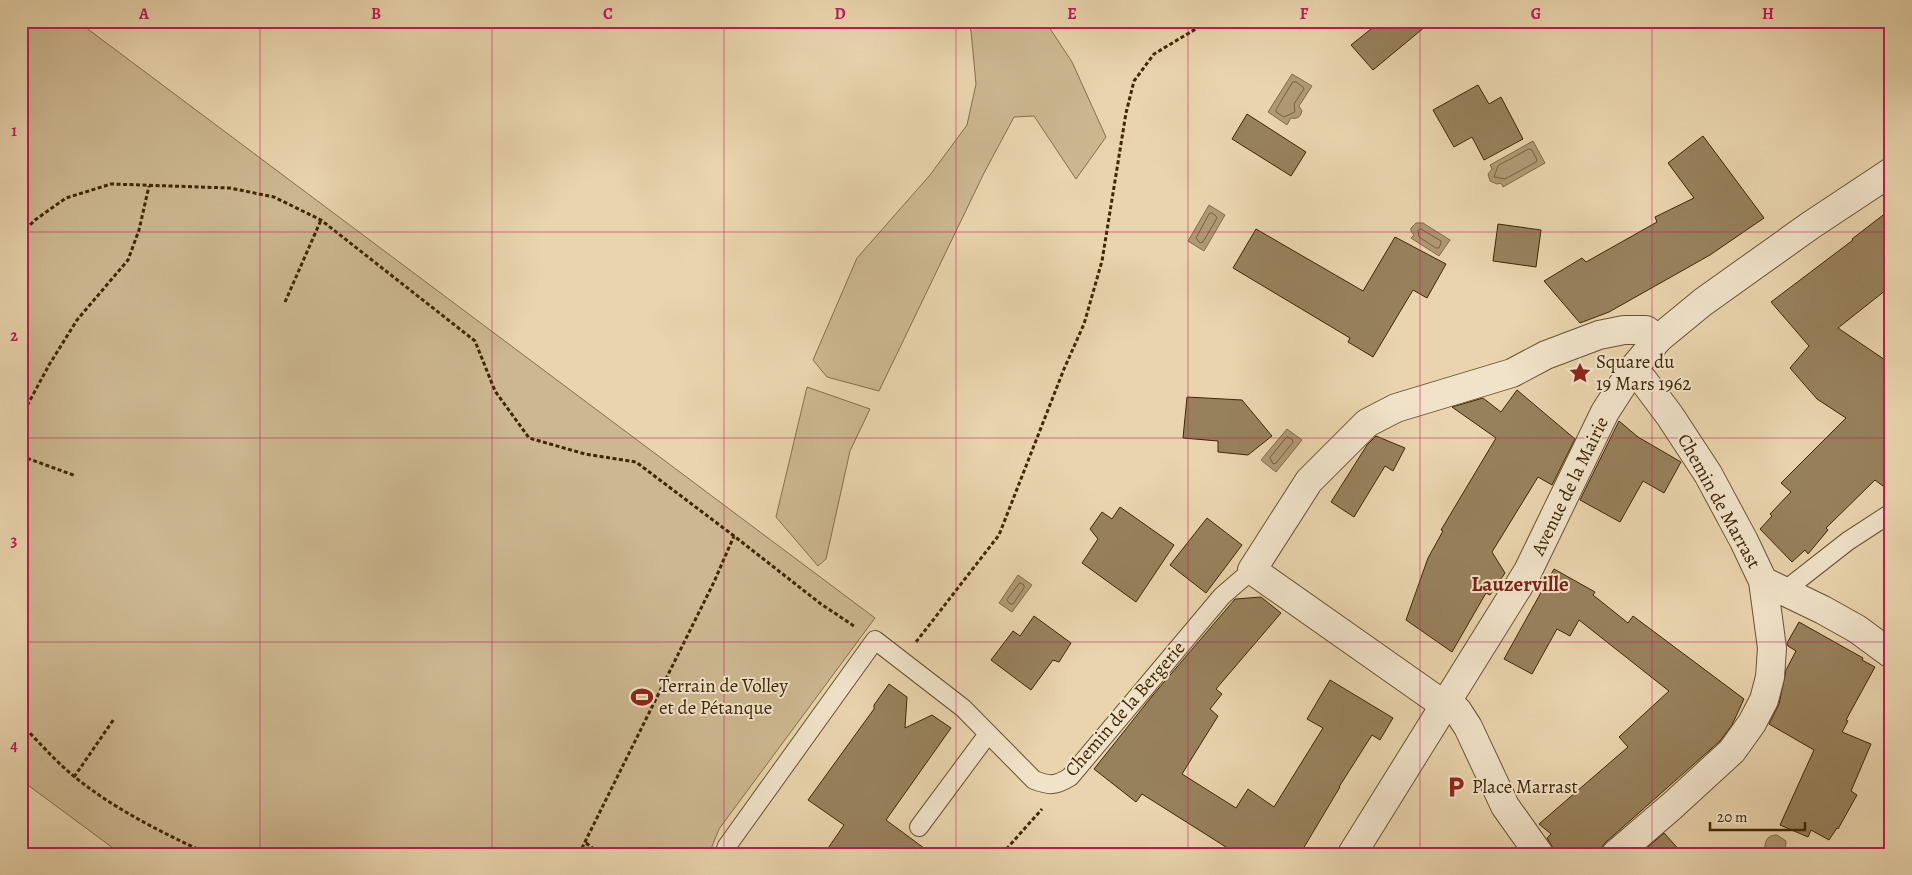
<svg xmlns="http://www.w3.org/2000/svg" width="1912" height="875" viewBox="0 0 1912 875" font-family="Alegreya,serif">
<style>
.green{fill:#ccb790;stroke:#866f4a}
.water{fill:#af9974;stroke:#826b47}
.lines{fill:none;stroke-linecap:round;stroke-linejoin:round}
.shore{stroke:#77603c;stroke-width:1}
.building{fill:#97815c;stroke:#3f2704}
.service-casing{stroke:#6a522e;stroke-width:20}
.minor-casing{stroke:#6a522e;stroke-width:30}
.tertiary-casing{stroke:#6a522e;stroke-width:30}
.path{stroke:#3f2704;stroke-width:3;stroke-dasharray:4 2.5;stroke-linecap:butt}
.service{stroke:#f1e3ca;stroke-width:18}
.minor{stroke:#f1e3ca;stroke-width:28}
.tertiary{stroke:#f1e3ca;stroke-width:28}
.grid{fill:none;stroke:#c2185b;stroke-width:1;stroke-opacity:0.55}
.labels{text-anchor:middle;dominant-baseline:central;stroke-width:4;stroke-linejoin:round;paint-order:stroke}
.poi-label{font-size:19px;fill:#3f2704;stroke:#f1e3ca;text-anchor:start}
.street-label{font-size:19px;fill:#3f2704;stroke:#f1e3ca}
.quarter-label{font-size:21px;font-weight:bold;fill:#7a1f14;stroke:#f1e3ca}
.neatline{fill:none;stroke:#c2185b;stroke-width:2}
.grid-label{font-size:16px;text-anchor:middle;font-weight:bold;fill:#c2185b}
</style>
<rect width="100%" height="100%" fill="#e9d4ad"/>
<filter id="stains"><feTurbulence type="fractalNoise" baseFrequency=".004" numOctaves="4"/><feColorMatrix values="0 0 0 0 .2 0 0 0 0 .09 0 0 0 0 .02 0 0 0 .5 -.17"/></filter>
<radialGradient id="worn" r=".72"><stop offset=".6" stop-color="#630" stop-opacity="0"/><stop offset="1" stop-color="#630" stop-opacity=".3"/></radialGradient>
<path class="green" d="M21 21H77L875 618 719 829 709 854H121L21 780Z
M967 21H1045L1072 62 1106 137 1076 179 1034 116 1014 117 984 173 879 391 827 377 813 360 857 258 930 175 967 125 976 84 971 31Z
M807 387 870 409 850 451 826 559 818 566 776 517Z"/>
<path class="water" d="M1292 74 1312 86 1299 106 1302 111C1300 118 1297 119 1291 118L1287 125 1268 112Z
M1533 141 1545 163 1503 187 1501 183 1497 184 1490 181 1488 174 1492 169 1490 165Z
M1209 205 1225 215 1204 251 1188 241Z
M1416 223H1423L1450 240 1439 256 1411 238 1414 235 1411 231V228Z
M1287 429 1302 440 1276 472 1261 460Z
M1018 575 1032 585 1012 612 999 603Z
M1777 835 1786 841 1785 854H1762C1767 845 1763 835 1777 835Z"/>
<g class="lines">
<path class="shore" d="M1293 82H1296L1303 87 1304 89 1294 104 1295 112 1284 117 1276 112V110Z
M1529 149 1532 150 1537 160 1536 162 1505 179 1494 177 1498 166Z
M1212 213 1216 216 1217 218 1203 242 1200 243 1196 238 1209 214Z
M1421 229 1441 241V243L1439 248H1436L1419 237 1418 231Z
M1287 437 1292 439 1293 442 1276 463 1273 464 1270 458Z
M1020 583 1024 585V588L1013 604H1010L1007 600Z"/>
</g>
<path class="building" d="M1381 21H1432L1373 70 1351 45Z
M1478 85 1489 104 1501 97 1523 139 1484 160 1472 137 1454 147 1433 110Z
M1247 114 1306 152 1291 176 1232 139Z
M1703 136 1764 218 1710 255 1609 312 1580 323 1544 281 1582 258 1586 262 1657 222 1655 217 1694 198 1668 163Z
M1891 209V286L1838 328 1891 364V492L1875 480 1826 528 1828 530 1808 554 1805 550 1792 562 1760 529 1772 516 1770 514 1791 492 1781 483 1846 418 1817 399 1790 368 1809 346 1771 302 1853 240 1852 239Z
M1498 224 1541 230 1536 267 1493 261Z
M1256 229 1363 291 1395 237 1446 264 1427 298 1413 290 1373 357 1348 342 1350 338 1233 268Z
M1517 390 1575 439 1552 485 1538 477 1492 552 1505 573 1490 595 1486 593 1452 652 1406 620 1428 558 1443 531 1441 530 1496 438 1452 407 1483 398 1501 412Z
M1187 397 1242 400 1272 436 1248 455 1218 452V441L1183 438Z
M1619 421 1638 437 1681 462 1664 493 1643 481 1620 522 1580 500Z
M1376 436 1405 448 1393 471 1385 466 1354 517 1331 502 1367 445Z
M1120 507 1174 545 1136 602 1082 563 1098 539 1090 529 1102 512 1112 519Z
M1207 518 1242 545 1206 593 1170 565Z
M1554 569 1595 592 1593 595 1628 623 1633 616 1744 699 1732 725 1720 741 1606 842 1601 848V854H1559L1553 848 1547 838 1551 834 1539 824 1628 747 1619 737 1669 691 1579 620 1570 636 1557 629 1532 674 1504 659Z
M1261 597 1281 613 1216 689 1222 694 1210 709 1218 716 1182 774 1236 808 1248 789 1274 807 1323 728 1307 719 1330 680 1393 718 1380 740 1372 735 1339 787H1340L1300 854H1237L1142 794 1136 802 1094 769 1153 695 1235 599Z
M1034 616 1071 643 1059 662 1053 660 1031 690 991 660 1013 631 1020 636Z
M1799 622 1863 658 1862 660 1875 667 1846 720 1848 721 1842 732 1871 744 1851 791 1857 795 1838 829 1837 828 1829 840 1811 830 1808 837 1780 825 1814 750 1769 724 1779 704 1786 670 1796 651 1788 646 1787 643Z
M889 684 907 697 905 728 932 715 951 728 886 820 932 854H824L844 825 808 800 874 709V705Z
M1664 833 1683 854H1640Z"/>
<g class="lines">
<g class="service-casing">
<path id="service" d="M1784 591 1848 541 1891 513
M919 827 988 734
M724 854 727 846 875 640 963 708 1034 780C1050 786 1055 786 1070 777L1222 596 1252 570"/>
</g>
<g class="minor-casing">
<path id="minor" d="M1763 581 1823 610 1857 629 1891 654
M1539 854 1505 806 1468 727 1457 710 1444 705 1252 570 1309 481 1367 423 1396 408 1512 373 1546 355 1599 335 1624 330H1646L1658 339
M1616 854 1672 806 1732 751 1752 723 1764 700 1770 677 1772 648 1763 581 1744 541 1708 474 1670 416 1643 380 1632 370"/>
</g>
<g class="tertiary-casing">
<path id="tertiary" d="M1352 854 1528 571 1605 412 1632 370 1658 339 1703 302 1811 225 1891 172"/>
</g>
<path class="path" d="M21 234 35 220 66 198 111 184 230 188 274 197 321 220 475 341 495 391 529 438 585 454 636 462 734 536 821 604 854 626
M285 302 321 220
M21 417 49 365 77 320 128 260 139 230 149 186
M21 456 76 476
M916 642 999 535 1064 369 1084 324 1102 261 1126 113 1134 81 1154 54 1209 21
M21 724C39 742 56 762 76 778 116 810 161 832 208 854
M74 777 114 719
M586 843 600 854
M932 848 940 854
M579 854 714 582 734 536
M1002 854 1042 809"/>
<use href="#service" class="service"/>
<use href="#minor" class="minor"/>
<use href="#tertiary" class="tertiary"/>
</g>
<path class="grid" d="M260 21V854M492 21V854M724 21V854M956 21V854M1188 21V854M1420 21V854M1652 21V854M21 232H1891M21 438H1891M21 642H1891"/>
<defs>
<g id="sight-bare" transform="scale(1.725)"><path d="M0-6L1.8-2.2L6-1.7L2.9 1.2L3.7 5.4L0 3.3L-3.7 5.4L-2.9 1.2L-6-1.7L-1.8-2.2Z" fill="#8f2418" stroke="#f1e3ca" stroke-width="2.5" paint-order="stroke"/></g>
<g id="stadium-bare" transform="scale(1.725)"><path d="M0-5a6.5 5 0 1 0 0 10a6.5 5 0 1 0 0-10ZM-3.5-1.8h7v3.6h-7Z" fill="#8f2418" stroke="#f1e3ca" stroke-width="2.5" paint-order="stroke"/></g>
<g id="parking-bare" transform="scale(1.725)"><path d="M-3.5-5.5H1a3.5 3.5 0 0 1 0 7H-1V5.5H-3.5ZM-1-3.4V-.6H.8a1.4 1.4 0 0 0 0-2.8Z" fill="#8f2418" stroke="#f1e3ca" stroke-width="2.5" paint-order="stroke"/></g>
</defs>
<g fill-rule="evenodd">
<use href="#sight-bare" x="1580" y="373"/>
<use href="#stadium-bare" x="642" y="697"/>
<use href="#parking-bare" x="1456" y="787"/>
</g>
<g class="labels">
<g class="poi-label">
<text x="1596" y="362">Square du<tspan x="1596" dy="22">19 Mars 1962</tspan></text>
<text x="659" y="686">Terrain de Volley<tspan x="659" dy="22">et de Pétanque</tspan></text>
<text x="1472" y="787">Place Marrast</text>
</g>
<g class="street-label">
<text transform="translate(1570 486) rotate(-64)">Avenue de la Mairie</text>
<text transform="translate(1719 501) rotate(61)">Chemin de Marrast</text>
<text transform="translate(1125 709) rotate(-49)">Chemin de la Bergerie</text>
</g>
<g class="quarter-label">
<text x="1520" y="584">Lauzerville</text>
</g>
</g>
<rect width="1912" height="875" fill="none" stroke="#e9d4ad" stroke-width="55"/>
<path d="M1710 822v8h95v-8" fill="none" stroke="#3f2704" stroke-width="2.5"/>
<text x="1717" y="822" font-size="15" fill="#3f2704" stroke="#f1e3ca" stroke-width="4" paint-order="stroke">20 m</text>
<rect x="28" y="28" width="1856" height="820" class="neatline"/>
<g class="grid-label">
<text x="144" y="19">A</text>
<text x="376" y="19">B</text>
<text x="608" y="19">C</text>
<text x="840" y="19">D</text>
<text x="1072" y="19">E</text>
<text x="1304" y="19">F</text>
<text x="1536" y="19">G</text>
<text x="1768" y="19">H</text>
<text x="14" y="136">1</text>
<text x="14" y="341">2</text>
<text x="14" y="546">3</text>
<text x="14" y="751">4</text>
</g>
<rect width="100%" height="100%" filter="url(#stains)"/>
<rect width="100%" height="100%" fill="url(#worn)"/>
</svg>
